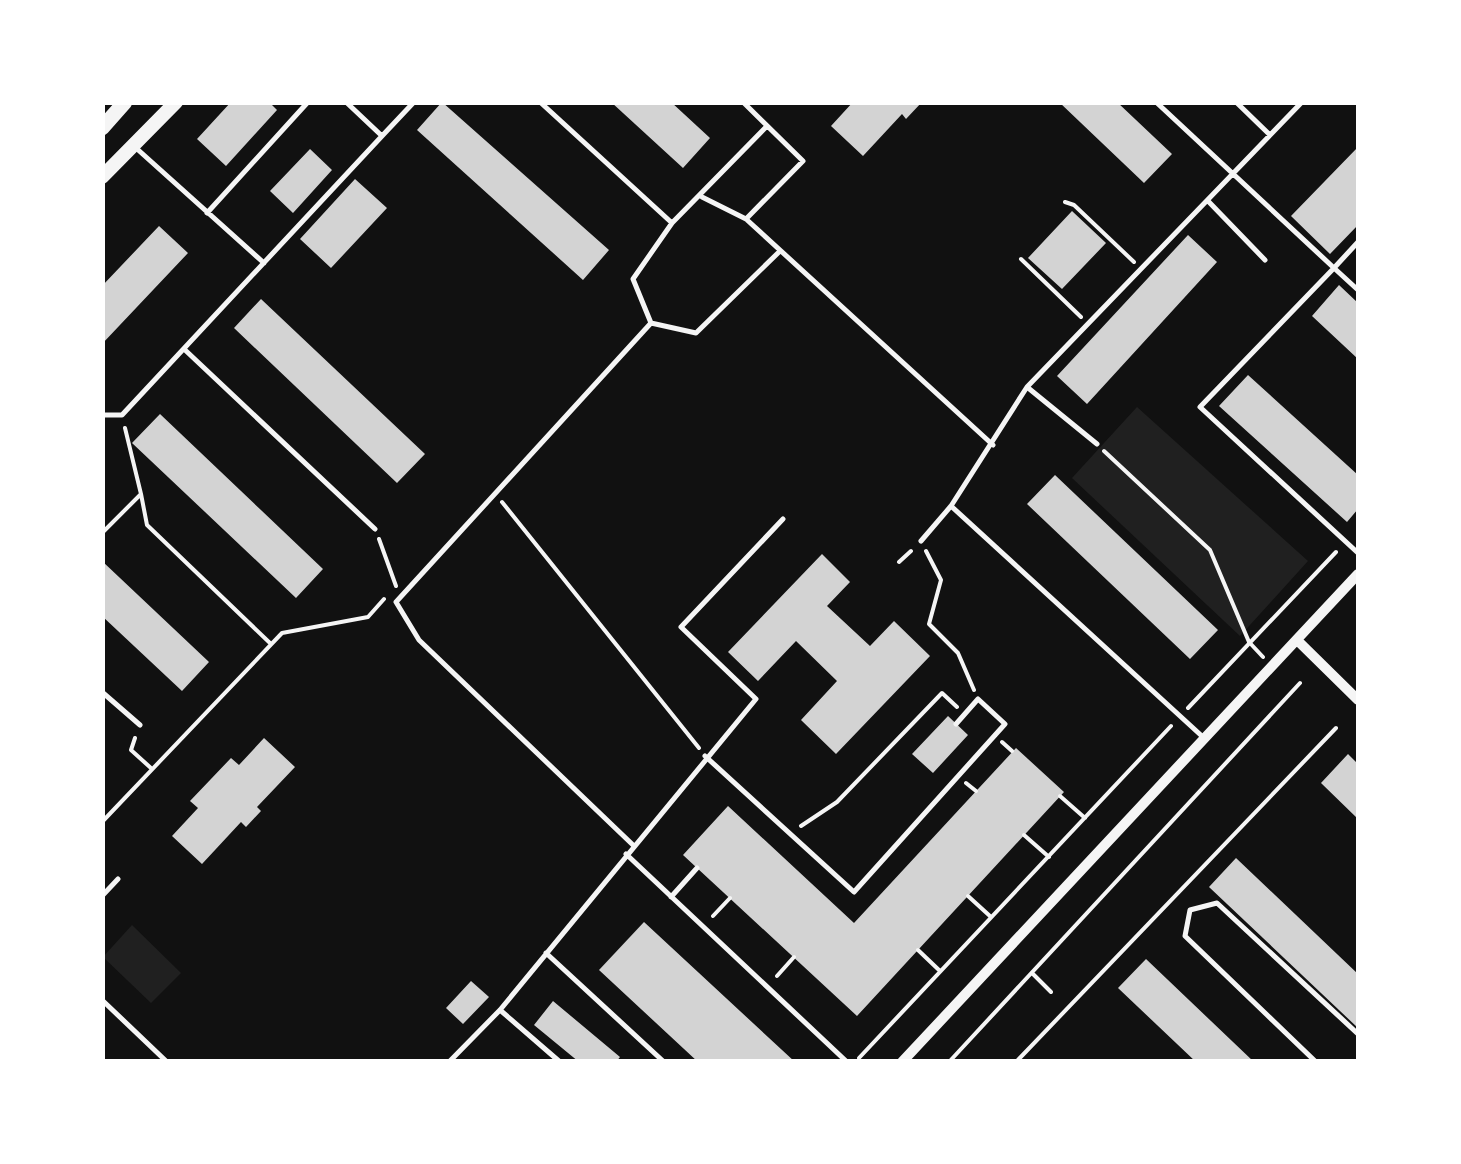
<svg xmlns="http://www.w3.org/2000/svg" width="1461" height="1164" viewBox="0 0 1461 1164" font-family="'Alegreya Sans',sans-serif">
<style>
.green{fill:#202020}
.building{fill:#d3d3d3}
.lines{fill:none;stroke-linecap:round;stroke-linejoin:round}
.path{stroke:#f5f5f5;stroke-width:4}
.service{stroke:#f5f5f5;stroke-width:5}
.minor{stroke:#f5f5f5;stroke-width:10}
.secondary{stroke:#f5f5f5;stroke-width:14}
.primary{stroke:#f5f5f5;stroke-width:15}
</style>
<rect width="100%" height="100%" fill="#111"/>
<path class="green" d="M1137 407 1308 561 1240 636 1072 478Z
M132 925 181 973 151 1003 103 957Z"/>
<path class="building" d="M231 102H269L277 110 226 166 197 139Z
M442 102 609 250 583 280 417 130Z
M611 102H671L710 138 683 168Z
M853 102H922L906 119 902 114 863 156 831 126Z
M1059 102H1117L1172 154 1144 183Z
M1358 147V225L1330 254 1291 216Z
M310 149 332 170 293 213 270 191Z
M355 179 387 208 331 268 300 239Z
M1072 211 1106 243 1062 289 1028 258Z
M159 226 188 253 102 344V286Z
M1188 235 1217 262 1087 404 1057 376Z
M1339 285 1358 303V359L1312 316Z
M261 299 425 454 397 483 234 328Z
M1248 375 1358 475V509L1347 522 1219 406Z
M160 414 323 569 296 598 132 443Z
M1055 475 1218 630 1190 659 1027 504Z
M822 554 850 582 827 606 870 646 894 621 930 656 836 754 801 720 837 681 796 641 758 681 728 652Z
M102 561 209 662 182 691 102 616Z
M948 716 968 735 933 773 912 754Z
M264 738 295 767 257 807 261 811 246 827 241 822 202 864 172 836 198 808 190 801 231 758 239 765Z
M1016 748 1064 792 857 1016 683 855 728 806 854 923Z
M1348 754 1358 764V819L1321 783Z
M1236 858 1358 974V1028L1209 887Z
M644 922 795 1062H698L599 970Z
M1146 959 1211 1021 1254 1062H1196L1118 988Z
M471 981 489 997 463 1024 446 1008Z
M553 1001 620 1057 616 1062H579L534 1025Z"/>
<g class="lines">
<path class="path" d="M1065 202 1074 205 1134 262
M1021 259 1081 317
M1104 451 1210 550 1249 642 1263 657
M141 494 147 525 271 644
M502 502 699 748
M102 533 141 494 125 428
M379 539 396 586
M926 551 941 580 929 624 958 653 974 690
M899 562 911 551
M1188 708 1336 552
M135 738 131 750 152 769
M1002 742 1012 751
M966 783 976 791
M1060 796 1085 818
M102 822 282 633 368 617 384 599
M801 826 837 802 942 693 957 707
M1024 835 1049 857
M968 896 991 917
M713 916 730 898
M918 950 940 971
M1033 974 1051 992
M777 976 794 957
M859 1058 1171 726
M949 1062 1300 683
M1016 1062 1336 728"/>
<path class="service" d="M346 102 382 136 414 102
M540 102 672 223
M743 102 803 161 746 219
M1156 102 1334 268 1200 407 1358 553
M1236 102 1270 135
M767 126 672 223 633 279 651 323 696 333 780 251
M136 148 264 263
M702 197 746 219 993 445
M1208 201 1265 260
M207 213 308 102
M1358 242 1334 268 1358 290
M184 349 375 529
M1027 387 1097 444
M102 415H122L382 136
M921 541 951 506
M102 692 140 725
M1204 738 951 506 1027 387 1302 102
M705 756 854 892 1005 724 978 699 956 724
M633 845 419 640 396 602 651 323
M626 854 847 1062
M102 896 118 879
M671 897 697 868
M546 953 664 1062
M102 1000 167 1062
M500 1010 560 1062
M449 1062 500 1010 756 699 681 627 783 519
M1316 1062 1185 936 1190 910 1217 903 1358 1034"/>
<path class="minor" d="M1297 640 1358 700
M902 1062 1358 574"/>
<path class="secondary" d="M102 177 176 102"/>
<path class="primary" d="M102 128 125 102"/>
</g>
<rect width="1461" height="1164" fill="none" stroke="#ffffff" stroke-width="210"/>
</svg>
